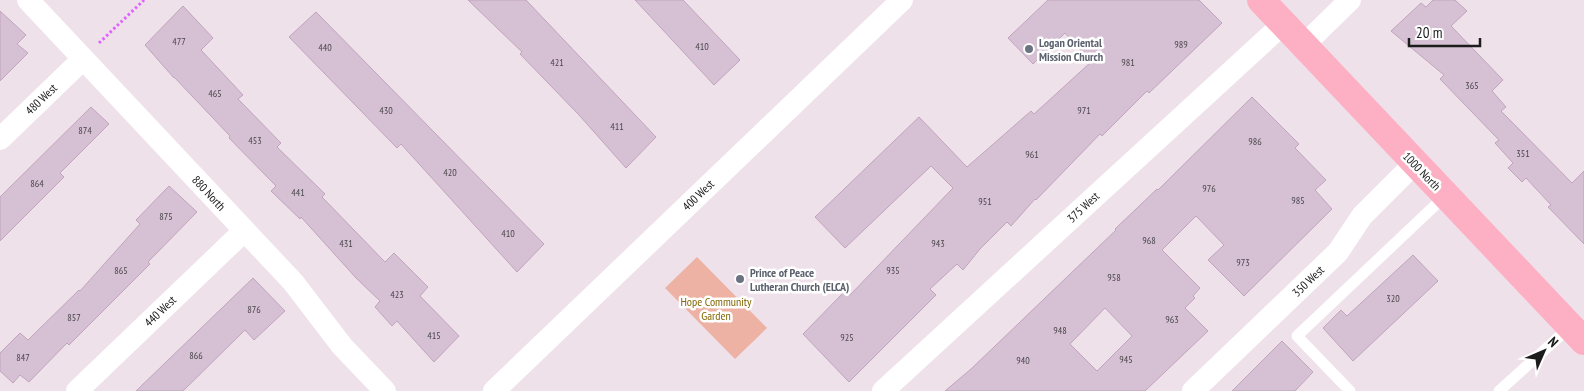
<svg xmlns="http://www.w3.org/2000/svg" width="1584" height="391" viewBox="0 0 1584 391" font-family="'PT Sans Narrow',sans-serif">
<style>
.grass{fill:#edb2a3}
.building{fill:#d5c1d3;stroke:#c1a3bd;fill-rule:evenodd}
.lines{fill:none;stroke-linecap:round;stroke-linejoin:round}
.path{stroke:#e062ff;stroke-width:3;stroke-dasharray:2.5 2.5;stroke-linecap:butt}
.lane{stroke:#fff;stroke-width:11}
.street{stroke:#fff;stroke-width:22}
.secondary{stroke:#fdb0c4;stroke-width:28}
.worship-dot{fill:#6b7280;stroke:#fff;stroke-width:2}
.labels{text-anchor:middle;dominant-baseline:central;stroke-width:5;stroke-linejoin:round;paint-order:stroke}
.number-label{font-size:10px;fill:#4a454a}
.worship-label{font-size:12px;font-weight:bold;fill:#5b616d;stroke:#fff;text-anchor:start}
.street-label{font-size:12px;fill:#1c1c1c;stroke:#fff}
.park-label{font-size:12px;fill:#816604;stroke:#fff}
</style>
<rect width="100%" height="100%" fill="#efe1ea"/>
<path class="grass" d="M697 257 767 328 735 359 665 288Z"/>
<path class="building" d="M468 0H526L656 137 626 168 579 115 520 54 522 52Z
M635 0H683L740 60 714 85Z
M1048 0H1199L1222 23 1149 93 1147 91 1102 136 1100 134 1036 200 1035 199 1011 226 1007 222 980 249 963 270 957 264 930 289 936 295 849 382 803 334 845 291 850 295 953 188 931 166 845 248 815 217 919 117 967 167 1031 111 1034 114 1091 62 1065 33 1033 64 1008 38Z
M1433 0H1455L1467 11 1451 26 1503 80 1492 91 1506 107 1501 111 1572 183 1584 171V244L1548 207 1551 205 1526 178 1522 182 1508 168 1513 163 1495 143 1499 140 1440 79 1444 75 1391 31 1421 3 1426 7Z
M183 6 213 38 201 50 243 95 238 99 281 143 277 147 325 194 322 197 385 262 394 253 428 287 420 296 459 336 434 362 397 321 392 326 375 307 380 301 356 278 301 217 300 219 271 191 276 186 229 138 230 136 174 77V78L145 45Z
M0 11 26 35 17 44 28 53 0 81Z
M316 12 544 244 517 272 401 144 397 148 289 37Z
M1252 97 1299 144 1295 148 1326 180 1315 190 1332 209 1244 296 1208 260 1224 245 1196 216 1162 250 1200 288 1193 296 1195 298 1185 308 1208 331 1145 391H945L971 369 1116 230 1115 229 1157 189 1158 190ZM1105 308 1132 336 1097 371 1070 344Z
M91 107 109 124 60 173 64 177 0 241V197Z
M169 186 197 212 148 262 150 264 69 345 67 343 29 382 20 375 13 383 0 371V353L20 333 28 340 79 290 80 291 140 224 136 220Z
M1413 255 1438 281 1353 361 1323 328 1341 310 1347 316Z
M253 278 285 311 254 340 245 330 183 391H136Z
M1282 341 1313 372 1295 391H1232Z"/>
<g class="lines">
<path class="path" d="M99 43 144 0"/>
<path class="lane" d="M1350 391 1297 336 1446 195
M1499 391 1570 327"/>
<path class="street" d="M28 0 293 282 342 346 385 391
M1304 45 1350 0
M0 139 83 59
M77 391 244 231
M494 391 902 0
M883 391 1283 24
M1193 391 1338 252 1362 216 1415 163"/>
<path class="secondary" d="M1261 0 1584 341"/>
</g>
<g class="worship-dot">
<circle cx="1029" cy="49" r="5"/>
<circle cx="740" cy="279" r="5"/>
</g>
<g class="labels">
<g class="number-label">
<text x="179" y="41">477</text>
<text x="1181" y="44">989</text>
<text x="702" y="46">410</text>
<text x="325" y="47">440</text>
<text x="557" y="62">421</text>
<text x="1128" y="62">981</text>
<text x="1472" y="85">365</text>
<text x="215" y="93">465</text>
<text x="386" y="110">430</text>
<text x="1084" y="110">971</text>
<text x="617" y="126">411</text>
<text x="85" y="130">874</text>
<text x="255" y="140">453</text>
<text x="1255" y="141">986</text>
<text x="1523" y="153">351</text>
<text x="1032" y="154">961</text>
<text x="450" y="172">420</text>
<text x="37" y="183">864</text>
<text x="1209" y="188">976</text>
<text x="298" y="192">441</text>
<text x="1298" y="200">985</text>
<text x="985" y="201">951</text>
<text x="166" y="216">875</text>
<text x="508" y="233">410</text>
<text x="1149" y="240">968</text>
<text x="346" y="243">431</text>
<text x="938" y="243">943</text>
<text x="1243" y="262">973</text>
<text x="121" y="270">865</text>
<text x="893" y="270">935</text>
<text x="1114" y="277">958</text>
<text x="397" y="294">423</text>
<text x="1393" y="298">320</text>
<text x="254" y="309">876</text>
<text x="74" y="317">857</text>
<text x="1172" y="319">963</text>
<text x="1060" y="330">948</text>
<text x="434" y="335">415</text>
<text x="847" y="337">925</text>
<text x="196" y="355">866</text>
<text x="23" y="357">847</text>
<text x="1126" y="359">945</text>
<text x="1023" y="360">940</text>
</g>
<g class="worship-label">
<text x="1039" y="42">Logan Oriental<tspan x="1039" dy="14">Mission Church</tspan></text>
<text x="750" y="272">Prince of Peace<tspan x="750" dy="14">Lutheran Church (ELCA)</tspan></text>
</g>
<g class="street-label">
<text transform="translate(41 99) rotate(-44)">480 West</text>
<text transform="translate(1422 171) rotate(46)">1000 North</text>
<text transform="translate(209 193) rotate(47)">880 North</text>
<text transform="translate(698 195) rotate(-44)">400 West</text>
<text transform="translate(1083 207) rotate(-43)">375 West</text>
<text transform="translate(1308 281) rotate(-44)">350 West</text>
<text transform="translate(160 311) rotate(-44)">440 West</text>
</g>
<g class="park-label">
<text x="716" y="301">Hope Community<tspan x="716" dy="14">Garden</tspan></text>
</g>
</g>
<g transform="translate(1544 351) rotate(45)" stroke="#ffffff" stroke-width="4" paint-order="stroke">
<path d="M0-4L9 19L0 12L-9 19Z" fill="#1c1c1c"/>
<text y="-8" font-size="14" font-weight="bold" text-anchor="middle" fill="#1c1c1c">N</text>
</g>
<path d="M1409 38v8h71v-8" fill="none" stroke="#1c1c1c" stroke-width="2.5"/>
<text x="1416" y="38" font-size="15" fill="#1c1c1c" stroke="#ffffff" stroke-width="4" paint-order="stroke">20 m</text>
</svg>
